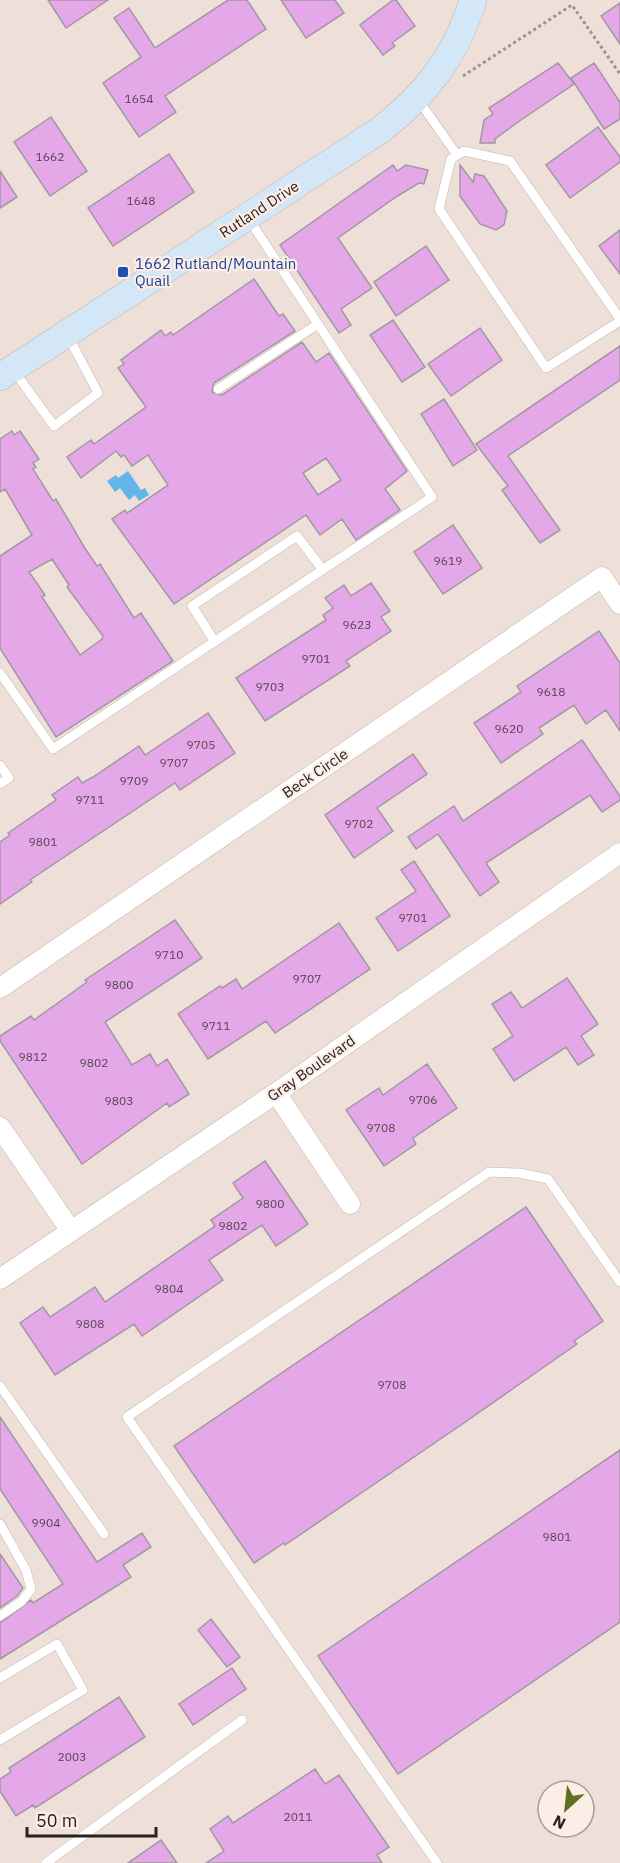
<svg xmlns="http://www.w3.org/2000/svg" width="620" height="1863" viewBox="0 0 620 1863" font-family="'IBM Plex Sans',sans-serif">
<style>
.water{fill:#61b5e9}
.building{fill:#e4a7e8;stroke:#a298a3;stroke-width:1.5;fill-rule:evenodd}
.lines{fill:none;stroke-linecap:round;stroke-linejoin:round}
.lane-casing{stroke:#c4b6af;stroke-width:10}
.street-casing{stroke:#c4b6af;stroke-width:21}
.secondary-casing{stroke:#c4b6af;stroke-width:28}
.path{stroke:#9d938e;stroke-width:3;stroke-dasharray:3 3;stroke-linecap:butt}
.lane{stroke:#fff;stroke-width:9}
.street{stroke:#fff;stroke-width:20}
.secondary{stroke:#d3e7f7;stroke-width:27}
.transit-dot{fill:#1a4fb4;stroke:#fcede6;stroke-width:2}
.labels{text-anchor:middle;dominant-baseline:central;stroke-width:4.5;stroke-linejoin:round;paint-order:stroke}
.number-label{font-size:12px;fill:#574452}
.street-label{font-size:15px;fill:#282320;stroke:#fcede6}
.transit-label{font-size:15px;fill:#164399;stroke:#fcede6;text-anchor:start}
</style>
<rect width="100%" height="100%" fill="#eee0d9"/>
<path class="water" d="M128 471 141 490 145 488 149 495 139 501 135 495 129 500 120 488 115 492 107 481 116 475 118 478Z"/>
<path class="building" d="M48 0H108L66 28Z
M228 0H247L266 29 165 96 176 112 139 137 103 83 141 57 114 18 129 8 155 48Z
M281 0H335L344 13 306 38Z
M393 0H396L415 26 392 43 395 46 383 55 360 25Z
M620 3V44L601 16Z
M558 63 574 84 518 122 495 139V143H480L484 120 493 114 489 108Z
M594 63 620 102V119L604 129 571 78Z
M51 117 87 171 50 196 14 142Z
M598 127 620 157V162L570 198 546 165Z
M169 154 194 192 113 246 88 208Z
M393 165 397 171 406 165 428 170 424 184 419 183 396 197 338 238 372 288 341 309 351 325 339 333 280 245Z
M460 165 473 182 475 174 484 176 507 211 504 225 496 230 480 224 460 196Z
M0 171 17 197 0 208Z
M620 230V274L599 246Z
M426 246 449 280 396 316 374 282Z
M254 279 279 316 283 314 295 331 214 383 212 392 222 395 302 342 316 362 329 353 407 471 385 489 400 510 356 540 342 519 320 535 306 515 174 604 112 519 125 510 127 513 168 485 148 455 132 466 124 455 121 457 116 451 81 478 67 457 91 440 94 444 146 407 118 368 124 364 121 360 161 330 165 336 171 332 173 335ZM326 458 341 480 318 495 303 473Z
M393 320 425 367 402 382 370 335Z
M480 328 502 360 451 396 428 364Z
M620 346V380L508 456 560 530 540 543 502 490 508 486 476 444Z
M444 399 477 450 453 466 421 414Z
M12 431 14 435 20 431 39 459 33 463 36 467 33 469 53 501 56 499 86 550 97 566 100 564 134 618 141 613 173 661 56 737 0 648V556L32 535 5 489 0 492V439ZM52 559 69 585 67 587 103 636 102 639 80 655 42 597 45 595 29 572Z
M453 525 482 568 443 594 414 552Z
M371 583 390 611 381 617 391 631 346 661 350 666 265 721 236 678 326 620 323 615 333 608 325 598 344 585 351 596Z
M599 631 620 663V731L606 710 586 724 574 705 539 728 543 734 501 763 474 723 521 692 517 686Z
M208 713 235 753 180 790 175 783 30 880 32 882 0 904V842L10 835 8 833 56 800 52 795 78 777 82 783 93 777 139 746 145 755Z
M582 740 620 796V800L602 812 590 795 486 863 499 882 480 896 438 834 416 849 408 837 454 806 463 821Z
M413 754 427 774 377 808 393 831 354 858 325 815Z
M414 861 450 916 398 951 376 918 416 891 401 870Z
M175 920 202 958 105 1022 132 1065 150 1054 157 1066 167 1059 189 1094 169 1107 167 1103 82 1164 0 1041V1036L31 1016 34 1020 87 982 85 980Z
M339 923 370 969 275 1033 266 1021 208 1059 178 1014 220 986 222 988 236 979 242 989Z
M567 978 598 1024 581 1036 594 1055 578 1065 566 1047 514 1081 493 1049 513 1036 492 1004 511 992 522 1008Z
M427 1064 457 1108 413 1138 416 1144 384 1166 346 1110 379 1088 383 1095Z
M265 1161 308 1224 276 1246 262 1225 209 1260 223 1280 142 1336 134 1324 55 1375 20 1323 43 1307 50 1317 95 1287 105 1302 215 1226 211 1220 243 1198 233 1183Z
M526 1207 603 1321 574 1341 577 1344 461 1425 285 1545 284 1543 254 1563 174 1446Z
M0 1417 97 1562 142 1533 151 1547 123 1565 131 1577 0 1659V1623L31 1600 33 1603 63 1584 0 1489Z
M620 1450V1622L398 1774 318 1656Z
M0 1554 23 1588 17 1596 0 1608Z
M211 1619 240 1657 227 1667 198 1630Z
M232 1668 246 1689 193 1725 179 1704Z
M119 1697 145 1737 35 1808 33 1805 16 1816 0 1791V1779L11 1772 9 1768Z
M315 1769 325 1784 339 1775 389 1847 377 1855 382 1863H206L224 1851 210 1829 228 1816 233 1823Z
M161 1840 177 1863H128Z"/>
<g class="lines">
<g class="lane-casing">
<path id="lane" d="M419 101 457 155
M620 319 510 161 464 151 451 159 439 209 546 368 620 321
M14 371 54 426 98 393 68 336
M218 389 318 324
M215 642 192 606 297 536 323 570
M0 673 53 749 432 497 248 218
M0 765 9 778 0 784
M0 1386 104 1534
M0 1524 26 1570 31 1589 22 1601 0 1616
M0 1678 57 1644 83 1690 0 1740
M46 1863 242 1720
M437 1863 127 1417 489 1172 519 1173 548 1179 620 1282"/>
</g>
<g class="street-casing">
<path id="street" d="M0 988 602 577 620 604
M276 1093 350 1204
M0 1127 71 1231
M0 1279 276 1093 620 853"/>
</g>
<g class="secondary-casing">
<path id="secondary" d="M0 377 379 131C425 96 456 56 473 0"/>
</g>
<path class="path" d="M463 76 572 5 620 74"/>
<use href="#lane" class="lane"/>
<use href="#street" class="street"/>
<use href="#secondary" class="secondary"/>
</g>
<rect class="transit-dot" x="117" y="266" width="12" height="12" rx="3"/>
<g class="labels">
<g class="number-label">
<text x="139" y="98">1654</text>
<text x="50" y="156">1662</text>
<text x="141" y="200">1648</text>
<text x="448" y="560">9619</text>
<text x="357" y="624">9623</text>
<text x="316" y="658">9701</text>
<text x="270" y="686">9703</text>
<text x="551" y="691">9618</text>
<text x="509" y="728">9620</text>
<text x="201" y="744">9705</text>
<text x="174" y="762">9707</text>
<text x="134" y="780">9709</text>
<text x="90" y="799">9711</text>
<text x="359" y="823">9702</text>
<text x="43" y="841">9801</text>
<text x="413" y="917">9701</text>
<text x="169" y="954">9710</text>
<text x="307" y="978">9707</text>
<text x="119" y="984">9800</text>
<text x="216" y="1025">9711</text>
<text x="33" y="1056">9812</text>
<text x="94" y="1062">9802</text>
<text x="423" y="1099">9706</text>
<text x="119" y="1100">9803</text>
<text x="381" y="1127">9708</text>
<text x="270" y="1203">9800</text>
<text x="233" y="1225">9802</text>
<text x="169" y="1288">9804</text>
<text x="90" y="1323">9808</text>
<text x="392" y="1384">9708</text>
<text x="46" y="1522">9904</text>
<text x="557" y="1536">9801</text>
<text x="72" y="1756">2003</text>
<text x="298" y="1816">2011</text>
</g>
<g class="street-label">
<text transform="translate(259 209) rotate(-33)">Rutland Drive</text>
<text transform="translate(315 773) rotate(-34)">Beck Circle</text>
<text transform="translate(311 1068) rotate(-35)">Gray Boulevard</text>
</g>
<g class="transit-label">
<text x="135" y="263">1662 Rutland/Mountain<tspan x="135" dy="17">Quail</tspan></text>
</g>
</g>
<g transform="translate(566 1809) rotate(207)"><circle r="28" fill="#fcede6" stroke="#a79c97" stroke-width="1.5"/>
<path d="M0-4.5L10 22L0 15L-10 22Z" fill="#5d7221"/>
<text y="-9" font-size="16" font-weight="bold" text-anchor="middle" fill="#282320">N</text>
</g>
<path d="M27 1827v9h129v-9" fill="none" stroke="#282320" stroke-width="3"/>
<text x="36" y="1827" font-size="18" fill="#282320" stroke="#fcede6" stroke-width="4.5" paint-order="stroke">50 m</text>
</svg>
